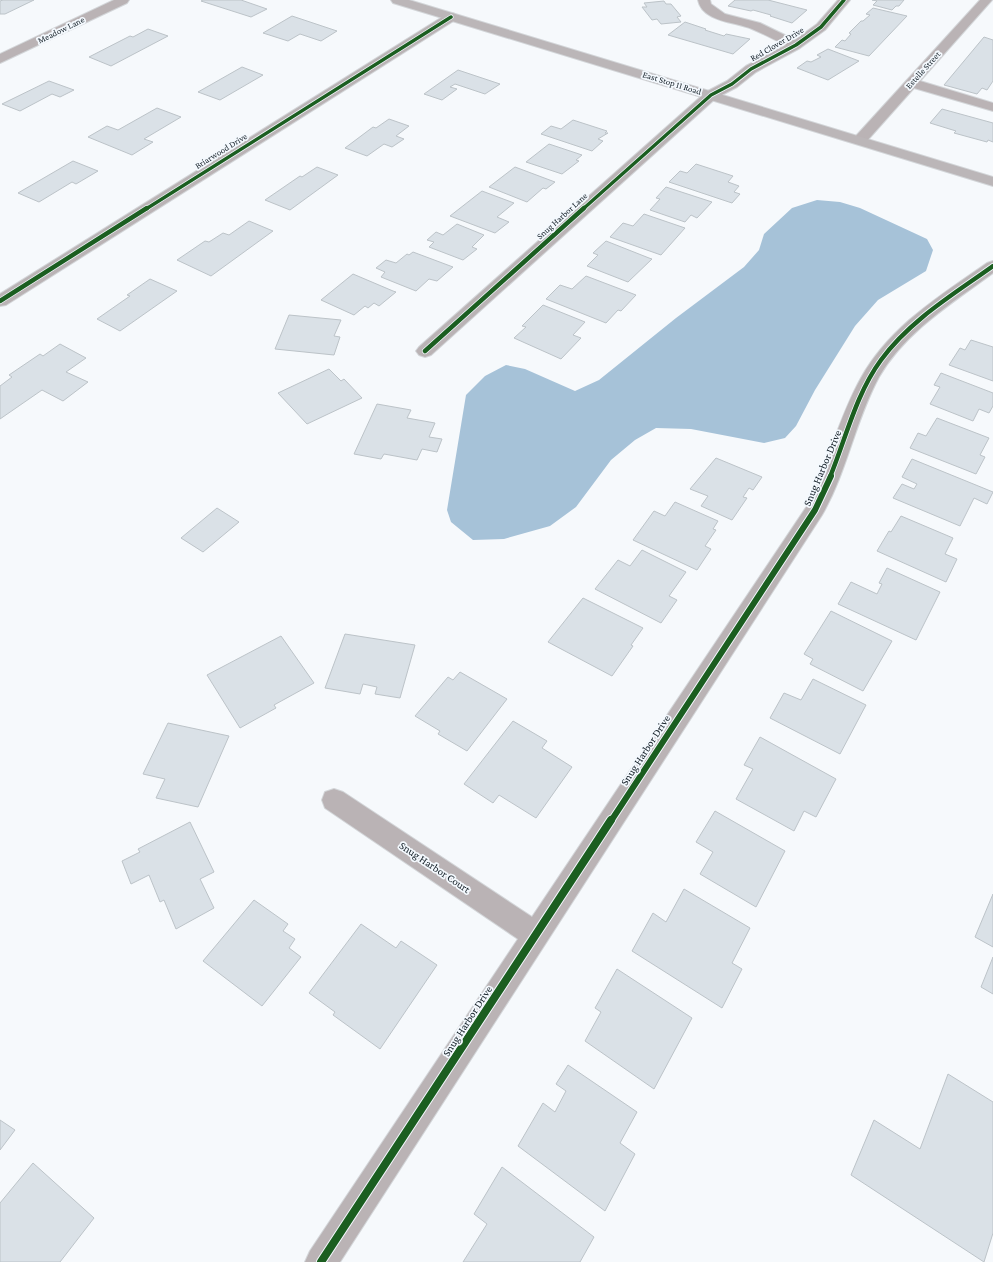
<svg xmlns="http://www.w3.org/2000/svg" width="993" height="1262" viewBox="0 0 993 1262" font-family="'Crimson Pro',serif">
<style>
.water{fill:#a6c2d8}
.building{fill:#dae1e7;stroke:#bcc3c8}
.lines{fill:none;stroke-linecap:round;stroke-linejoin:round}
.minor-casing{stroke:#d3d6d9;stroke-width:2}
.major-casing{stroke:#d3d6d9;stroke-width:2}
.minor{fill:#bab3b5;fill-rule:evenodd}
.major{fill:#bbb6b8;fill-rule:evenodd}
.cycleway-far3-casing{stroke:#f4f9fe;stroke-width:5}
.cycleway-far2-casing{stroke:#f4f9fe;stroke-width:6}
.cycleway-far1-casing{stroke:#f4f9fe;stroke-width:8}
.cycleway-casing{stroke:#f4f9fe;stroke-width:10}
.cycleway-far3{stroke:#1b5e20;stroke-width:3.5}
.cycleway-far2{stroke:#1b5e20;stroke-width:4.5}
.cycleway-far1{stroke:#1b5e20;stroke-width:6}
.cycleway{stroke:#1b5e20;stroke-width:8}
.labels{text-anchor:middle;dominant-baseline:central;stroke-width:3.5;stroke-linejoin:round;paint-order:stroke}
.far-street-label{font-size:9px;fill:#152028;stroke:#f4f9fe}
.street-label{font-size:11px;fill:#152028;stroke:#f4f9fe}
</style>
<rect width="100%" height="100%" fill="#f6f9fc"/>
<path class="water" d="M817 200 840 202 860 208 927 239 933 250 926 271 878 300 855 326 815 390 796 426 785 438 764 443 691 429 656 428 635 440 611 460 576 507 550 526 504 539 473 540 451 522 447 510 466 395 485 376 506 365 525 369 575 391 599 380 676 318 744 267 759 250 764 234 792 208Z"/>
<path class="building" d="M3 0H34L5 14H0V1Z
M203 0H241L267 9 251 17 201 1Z
M735 0H768L807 10 792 23 770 16 771 15 753 10 751 11 728 6Z
M872 0H904L899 6H896L892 10 873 5 877 1Z
M664 1 666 4H671L681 16 677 17 681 22 661 24 657 19 652 20 642 7H647L644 3Z
M873 8 907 16 869 56 835 47 842 40 845 41 851 34 849 33 861 21H863L870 15 866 14Z
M292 16 337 31 321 41 300 34 288 41 263 33Z
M685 22 706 29 705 30 724 36 726 34 750 39 733 54 668 35Z
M148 29 168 36 111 66 89 57 130 36 133 37Z
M984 37 993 40V81L987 90 982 88 977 94 944 85Z
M828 49 859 61 828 80 797 68 807 61 811 62 821 57 817 55Z
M242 67 263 75 220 100 198 92Z
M458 70 500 84 485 94 455 84 450 87 457 89 442 100 424 94Z
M49 81 74 90 60 97 52 94 20 111 2 104Z
M157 108 181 117 144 139 153 142 132 155 88 137 107 126 118 130Z
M942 109 993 123V142L988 140 987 142 954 133 956 131 930 123Z
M389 119 409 126 396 136 404 139 392 147 384 144 367 156 345 148 373 127 376 128Z
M573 120 607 131 605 133H608L598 139 603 141 592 151 541 134 551 126 561 129Z
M549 144 582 155 576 160 579 161 562 174 526 162Z
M73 161 98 171 76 184 72 182 39 202 18 193Z
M696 164 733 176 728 182 739 186 734 192 740 194 732 203 669 182 680 171 687 173Z
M317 167 338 175 290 210 265 200 300 176 302 177Z
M515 167 555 182 546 189 543 188 527 202 489 187Z
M666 187 712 202 697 218 691 215 685 222 650 210 660 199 656 198Z
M482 191 514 203 497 217 509 222 495 233 450 216Z
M644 214 685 228 661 255 610 237 623 223 633 226Z
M249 221 273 231 211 276 177 260 205 241 209 242 223 233 229 235Z
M457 224 484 235 472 247 477 249 463 260 429 247 434 242 427 240 436 232 443 235Z
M606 241 649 258 652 259 628 282 587 266 598 255 593 253Z
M413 252 453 267 437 281 429 279 416 291 381 277 385 272 376 268 386 260 396 263 407 254 409 255Z
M353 274 393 291 396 292 379 306 374 303 368 308 365 306 354 315 321 300Z
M586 276 636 295 621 311 618 310 606 323 546 299 560 285 572 289Z
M150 279 177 291 120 331 97 319 130 296 127 295Z
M543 305 585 322 573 335 581 338 561 359 514 338 526 327 522 326Z
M289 315 341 320 334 336 340 337 334 355 275 349Z
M971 340 993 347V381L949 365 960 348 965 350Z
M60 344 86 358 66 372 88 382 63 401 42 390 0 419V386L12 377 9 375 40 354 43 356Z
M329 369 341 381 344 379 362 398 307 424 278 393Z
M941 373 993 393V406L989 413 979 409 973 421 930 404 940 387 934 385Z
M377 404 411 410 407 418 435 423 429 437 442 439 437 452 422 449 417 460 384 454 381 459 354 454Z
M937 418 989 438 980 455 985 457 976 474 910 448 918 433 926 436Z
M716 458 762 477 753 490 749 488 743 497 747 498 732 520 701 506 708 496 690 489Z
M912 459 993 492 987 504 974 498 960 526 893 498 902 484 914 489 917 484 902 477Z
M675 502 718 521 713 529 716 530 705 546 711 549 697 570 633 540 654 511 665 516Z
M217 508 239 522 203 552 181 538Z
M901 516 953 538 945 554 957 559 946 582 877 551 889 531 891 532Z
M642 550 686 572 669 596 677 600 661 623 595 589 618 560 630 566Z
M887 568 940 592 916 640 838 604 851 582 877 594 882 584 879 583Z
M583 598 643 628 631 645 633 646 612 676 548 642Z
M831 611 892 641 863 691 810 664 813 659 804 654Z
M345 634 415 645 400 698 375 694 377 687 363 684 360 694 325 688Z
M281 636 314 683 274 705 276 708 240 728 207 675Z
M460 672 507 699 467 751 438 734 440 731 415 716 448 677 453 680Z
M813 679 866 705 840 754 770 718 784 693 801 700Z
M513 721 547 741 542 748 572 767 536 818 499 795 493 803 464 784Z
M168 723 229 736 198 807 156 798 165 779 143 774Z
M760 737 836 779 816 817 804 811 794 831 736 799 753 769 744 765Z
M715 811 785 851 756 907 700 874 713 852 696 842Z
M190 822 214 872 200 879 214 908 176 929 164 900 160 902 149 875 131 884 122 861 140 852 138 849Z
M684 889 750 928 732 963 742 969 722 1008 632 951 653 913 666 922Z
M993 894V947L975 937Z
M254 900 288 924 283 931 295 939 289 948 301 957 262 1006 203 961Z
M361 924 396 948 401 941 437 965 380 1049 333 1015 335 1012 309 993Z
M993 957V994L981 987Z
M617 969 692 1018 654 1089 585 1041 601 1012 595 1008Z
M568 1065 637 1112 620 1143 635 1154 605 1211 518 1146 543 1103 555 1112 566 1091 556 1084Z
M948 1074 993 1102V1233L984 1262 851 1175 874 1120 920 1149Z
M0 1120 15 1130 0 1150Z
M33 1163 94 1218 60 1262H0V1203Z
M502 1167 594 1237 580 1262H463L487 1224 474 1214Z"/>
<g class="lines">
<g class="minor-casing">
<path id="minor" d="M114 0H129L127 3 0 63V54Z
M698 0H710L711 4 725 14 760 23 795 40 817 24 838 0H850L825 30 800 48 756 72 737 87 716 98 431 355 425 357 419 355 416 351 419 347 706 92 727 81 746 66 786 45C775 40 764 34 752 29 736 22 702 22 698 0Z
M980 0H992L920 81 993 103V111L914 88 865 143 860 144 855 143 853 140 855 137Z
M451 13 455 14 457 17 455 20 6 305 0 306V294L447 14Z
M993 261V273C952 303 905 332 879 377 855 421 847 472 822 515L340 1262H305L310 1251 518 939 325 808 322 800 325 792 334 789 343 792 532 917 807 506C828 465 838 419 861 378 890 326 940 296 987 263Z"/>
</g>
<g class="major-casing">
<path id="major" d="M391 0H409L993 177V186L393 3Z"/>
</g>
<use href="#minor" class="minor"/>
<use href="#major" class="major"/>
<g class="cycleway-far3-casing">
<path id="cycleway-far3" d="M146 209 451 17
M583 209 711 95 732 84 751 69 796 45 821 27 844 0"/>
</g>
<g class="cycleway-far2-casing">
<path id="cycleway-far2" d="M0 301 147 208
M425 351 584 208
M830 477C846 438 856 394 881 360 910 320 954 294 993 266"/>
</g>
<g class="cycleway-far1-casing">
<path id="cycleway-far1" d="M611 821 815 510 831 476"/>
</g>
<g class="cycleway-casing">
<path id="cycleway" d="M321 1262 611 820"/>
</g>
<use href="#cycleway-far3" class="cycleway-far3"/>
<use href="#cycleway-far2" class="cycleway-far2"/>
<use href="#cycleway-far1" class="cycleway-far1"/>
<use href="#cycleway" class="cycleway"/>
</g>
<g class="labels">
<g class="far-street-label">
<text transform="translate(61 30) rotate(-26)">Meadow Lane</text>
<text transform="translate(777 44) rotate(-30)">Red Clover Drive</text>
<text transform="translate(923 70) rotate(-48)">Estelle Street</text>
<text transform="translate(672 83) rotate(17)">East Stop 11 Road</text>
<text transform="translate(221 151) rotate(-32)">Briarwood Drive</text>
<text transform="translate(562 216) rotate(-42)">Snug Harbor Lane</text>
</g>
<g class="street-label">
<text transform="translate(822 468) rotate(-67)">Snug Harbor Drive</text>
<text transform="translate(645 750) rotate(-57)">Snug Harbor Drive</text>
<text transform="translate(435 867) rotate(34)">Snug Harbor Court</text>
<text transform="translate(467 1021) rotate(-57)">Snug Harbor Drive</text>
</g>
</g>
</svg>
